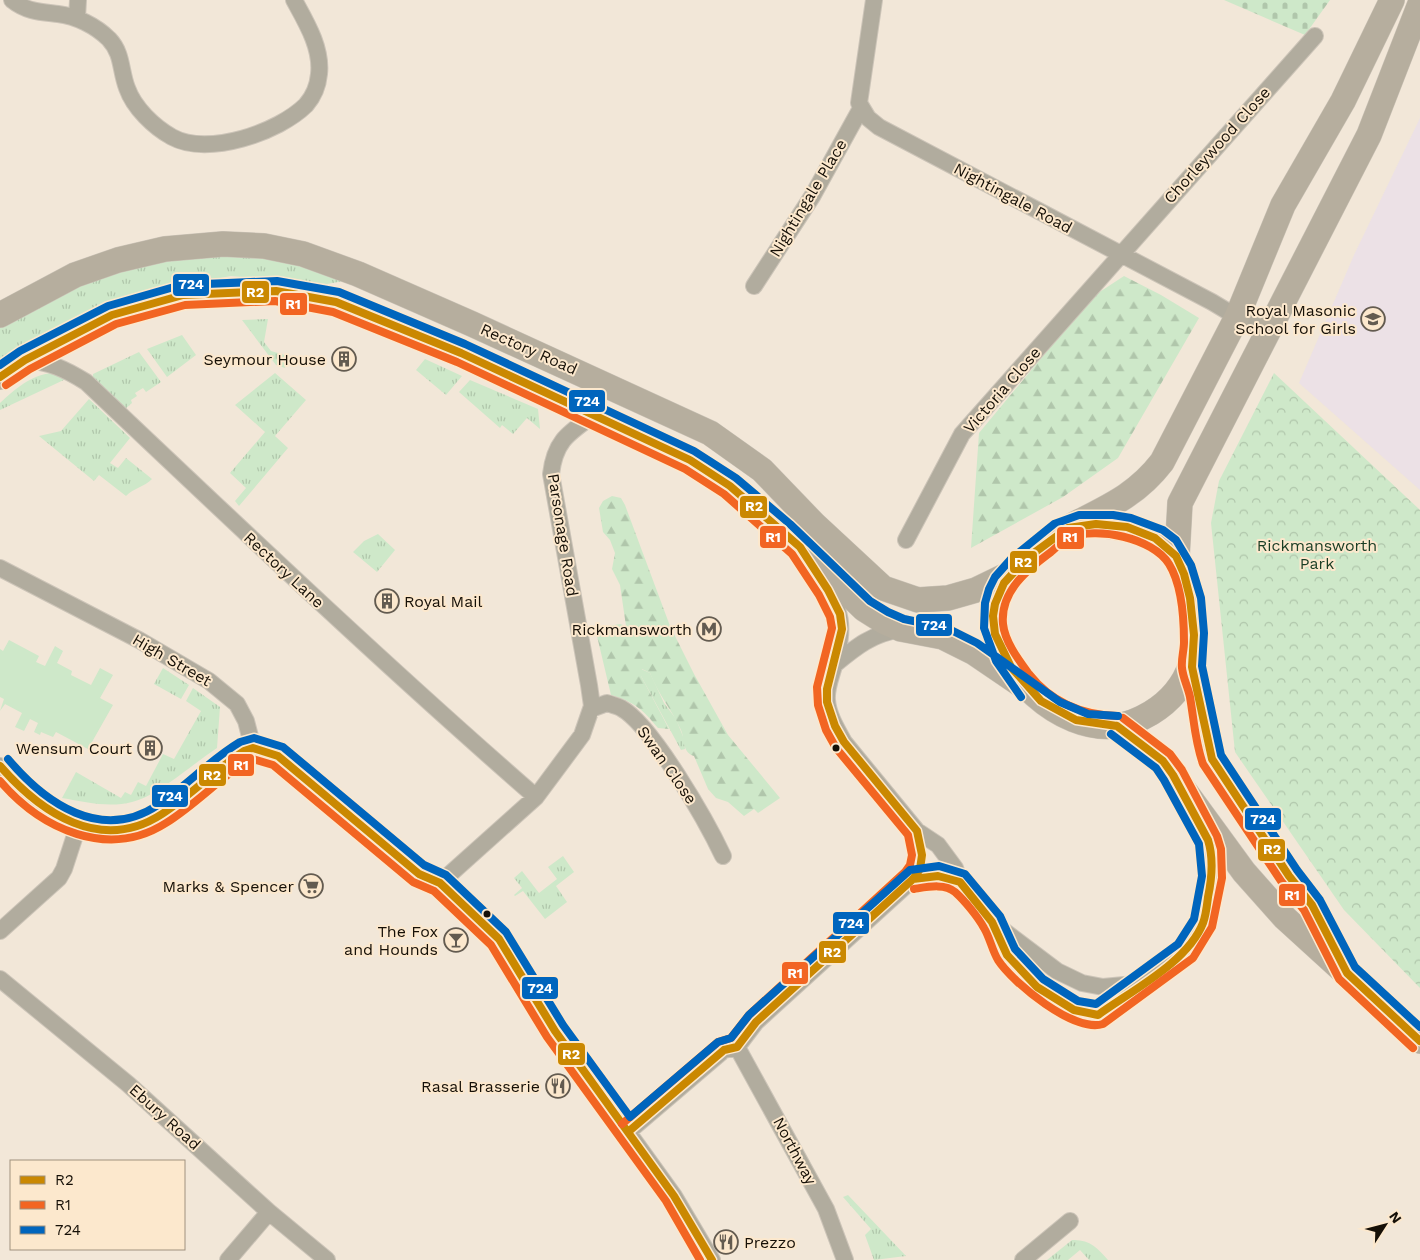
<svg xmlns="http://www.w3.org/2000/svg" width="1420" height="1260" viewBox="0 0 1420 1260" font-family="'Work Sans',sans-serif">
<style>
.education{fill:#ece1e6}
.grass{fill:url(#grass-tufts)}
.forest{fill:url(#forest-firs)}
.cemetery{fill:url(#cemetery-stones)}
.park{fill:url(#park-crowns)}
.garden{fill:#cee8c9}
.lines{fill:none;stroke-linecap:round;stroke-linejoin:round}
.street-casing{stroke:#ccc4b8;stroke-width:18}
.primary-casing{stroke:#ccc4b8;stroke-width:26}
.street{stroke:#b1ac9e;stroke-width:16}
.primary{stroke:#b6ae9e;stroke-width:25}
.bus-1-casing{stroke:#fce8cd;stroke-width:11}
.bus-2-casing{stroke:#fce8cd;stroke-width:11}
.bus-3-casing{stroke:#fce8cd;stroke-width:11}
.bus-1{stroke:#ca8801;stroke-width:8}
.bus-2{stroke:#f26522;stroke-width:8}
.bus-3{stroke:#0065bd;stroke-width:8}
.bus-dot{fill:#161007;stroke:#fce8cd;stroke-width:2}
.labels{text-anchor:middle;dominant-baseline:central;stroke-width:4;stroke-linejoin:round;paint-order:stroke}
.street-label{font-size:16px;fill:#161007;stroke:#fce8cd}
.poi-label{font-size:16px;fill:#161007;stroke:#fce8cd;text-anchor:end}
.park-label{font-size:16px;fill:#193d24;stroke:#fce8cd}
.line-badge{stroke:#fce8cd;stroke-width:2}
.badge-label{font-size:14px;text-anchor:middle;font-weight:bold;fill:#fff}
</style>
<defs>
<pattern id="grass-tufts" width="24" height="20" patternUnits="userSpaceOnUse" patternTransform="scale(1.25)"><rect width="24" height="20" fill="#cee8c9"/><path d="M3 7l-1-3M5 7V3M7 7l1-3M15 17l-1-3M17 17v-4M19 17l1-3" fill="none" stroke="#b0c6ab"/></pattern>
<pattern id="forest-firs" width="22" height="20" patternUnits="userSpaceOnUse" patternTransform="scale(1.25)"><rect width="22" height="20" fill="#cee8c9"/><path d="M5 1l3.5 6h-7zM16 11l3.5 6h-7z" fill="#b0c6ab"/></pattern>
<pattern id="cemetery-stones" width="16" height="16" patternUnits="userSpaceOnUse" patternTransform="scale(1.25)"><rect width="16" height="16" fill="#cee8c9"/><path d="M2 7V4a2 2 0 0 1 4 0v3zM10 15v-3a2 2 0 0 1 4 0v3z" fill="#b0c6ab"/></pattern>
<pattern id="park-crowns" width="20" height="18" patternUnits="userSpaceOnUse" patternTransform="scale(1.25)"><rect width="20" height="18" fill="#cee8c9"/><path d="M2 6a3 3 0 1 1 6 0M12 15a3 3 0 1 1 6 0" fill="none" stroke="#b0c6ab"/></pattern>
</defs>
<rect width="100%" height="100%" fill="#f2e7d8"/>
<path class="education" d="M1420 118V490L1299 383 1354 255Z"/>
<path class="grass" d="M158 256H272L349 280 327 284 231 276 141 293 90 310 39 336 0 361V325L32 304Z
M268 319 264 342 271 351 288 356 285 368 276 365 242 320Z
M182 335 196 355 167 377 147 349Z
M139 352 161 382 146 392 143 388 135 393 137 396 131 400 132 403 125 409 93 378V374Z
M425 359 462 376 446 395 416 370Z
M52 373 68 378 0 410V403C15 389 31 375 52 373Z
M275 373 306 400 275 436 288 448 239 506 235 501 246 488 230 473 265 432 235 405Z
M470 380 538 409 540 429 527 418 513 434 502 425 500 428 459 392Z
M89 399 130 438 110 463 118 468 126 458 152 479C144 487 134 488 126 496L99 475 94 481 39 436 61 431Z
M378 534 395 550 377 572 353 552 364 541Z
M163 668 189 685 181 699 154 684Z
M641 669 650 673 664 703 676 719 684 739 685 749 681 750 641 676Z
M193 688 220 707 217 748C194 763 156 797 132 802 109 808 85 802 62 798L76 772 121 798 125 792 131 795 138 782 146 786 163 754 174 759 201 711 186 701Z
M563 856 574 872 556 886 567 902 545 919 523 891 515 896 514 895 522 888 514 878 522 871 539 893 557 879 548 867Z
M848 1195 906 1256 874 1260 865 1235 871 1229 843 1197Z
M1072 1240C1089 1239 1098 1248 1108 1260H1089L1080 1250 1068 1260H1047Z"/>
<path class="forest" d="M1124 276 1161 295 1199 318 1118 458 1063 497 971 548 979 433 1092 297Z
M612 496 621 498 625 505 670 626 694 674 728 735 780 798 758 813 754 809 744 816 728 802 716 798 708 789 694 756C682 752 685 740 681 730 672 710 658 694 650 673L642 669 641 676 669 729 658 728C643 710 635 702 611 695L597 636 602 627 620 624 626 626 620 585 612 569 615 553 610 540 603 532 599 508 603 501Z"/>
<path class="cemetery" d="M1224 0H1330L1305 35Z"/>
<path class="park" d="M1274 373 1420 510V988L1344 910 1235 752 1211 523 1219 481Z"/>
<path class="garden" d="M9 640 39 656 36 662 45 666 55 646 63 651 57 663 72 671 71 675 91 685 100 668 113 675 100 698 113 705 88 749 56 732 53 737 41 732 40 735 34 732 38 723 30 719 24 731 15 727 22 713 5 704 0 711 4 699 0 697V649L3 651Z"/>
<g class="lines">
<g class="street-casing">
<path id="street" d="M12 0C27 12 41 12 58 14 76 16 96 26 109 39 123 54 120 70 127 88 134 108 154 127 172 137 208 157 279 132 306 105 313 97 318 85 319 74 322 48 306 22 294 0
M874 0 859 103 868 118 879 127 1212 302 1237 317 1268 331
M77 18 78 0
M754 286 813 195 861 108
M26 360C50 362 65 369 86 382 234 522 382 663 536 797
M906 540 962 434 1315 36
M0 568 139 640 209 681 237 704 246 721 253 748
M819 576C843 612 845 625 834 666 831 677 826 688 827 700 828 715 837 729 844 742L917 831 938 845 955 868 960 882 992 922 1057 971 1082 983 1103 987 1135 984 1163 969 1186 951 1193 941 1203 923 1212 877 1211 850 1200 826
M834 665C857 646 872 634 901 629
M591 709 607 703C612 705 617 706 621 708 652 725 707 822 723 856
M0 766C29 801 60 829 108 829 127 829 145 825 162 814 190 795 214 769 244 751L253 748 278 756 419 874 440 883 499 939 555 1031 674 1196 712 1260
M440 883 536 797 582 735 592 706 589 685 551 474C555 440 569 433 595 414
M0 931 59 878 64 869 78 826
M0 979 128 1084 269 1212 327 1260
M737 1047 826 1209 845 1260
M628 1132 724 1050 737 1047 756 1022 913 879 938 876 960 882
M228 1260 269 1212
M1023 1260 1070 1221"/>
</g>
<g class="primary-casing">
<path id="primary" d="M0 315 75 275 118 260 165 249 223 244 264 246 303 254 358 274 472 324 710 433 762 470 814 524 883 588 918 600 948 598 976 590 1007 575
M0 377 25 360 112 315 183 295 276 291 336 302 461 353 690 460 730 486 783 531 864 609 883 621 901 629 943 637 973 652 1029 690
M1092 524C1157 532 1181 536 1191 608 1194 626 1198 647 1191 664 1184 685 1169 702 1151 713 1141 719 1127 725 1115 726 1060 732 997 673 993 619 992 593 1010 569 1029 555 1041 547 1053 535 1066 529 1074 525 1084 525 1092 524Z
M1067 528C1105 508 1135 497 1162 462L1237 317 1283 205 1343 101 1392 0
M1177 557 1180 503 1369 135 1420 4
M1192 663C1200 695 1200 729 1212 759L1289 876 1312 905 1341 960
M1117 726 1163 761 1244 872 1285 918 1420 1041"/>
</g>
<use href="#street" class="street"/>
<use href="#primary" class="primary"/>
<g class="bus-1-casing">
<path id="bus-1" d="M0 377 25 360 112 315 183 295 276 291 336 302 461 353 690 460 730 486 800 547 828 590 840 614 842 629 827 689V702L835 726 844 742 917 831 922 855 920 869 913 879 756 1022 737 1047 724 1050 628 1132
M1117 726 1076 720 1041 701 1011 667 995 634 993 616 995 604 1004 583 1027 558 1068 528 1096 524 1127 527 1155 538 1176 556 1184 574 1190 598 1194 635 1192 667 1212 759 1289 876 1312 905 1347 973 1420 1041
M0 766C41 813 101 854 162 814 191 795 215 770 244 751L253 748 278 756 419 874 440 883 499 939 555 1031 674 1196 712 1260
M913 879 938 876 960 882 992 922 1007 955 1037 987 1074 1010 1098 1015C1131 991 1188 962 1203 923 1206 915 1207 905 1208 897 1212 878 1214 859 1208 840L1173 775 1163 761 1117 726"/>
</g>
<g class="bus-2-casing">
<path id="bus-2" d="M6 385 30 369 116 324 185 305 275 301 333 312 457 362 685 469 724 494 792 554 819 595 830 617 832 628 817 687 818 705 826 730 836 748 908 835 912 855 910 865 905 872 749 1015 731 1038 718 1042 622 1124
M1117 716C1081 715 1051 702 1029 674 1018 659 1005 642 1003 624 1000 591 1028 569 1051 552 1057 547 1062 541 1069 538 1097 526 1153 538 1169 564 1182 585 1184 618 1184 642 1184 651 1181 659 1182 668 1183 678 1188 687 1190 697 1194 720 1195 742 1203 764L1281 881 1304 910 1339 979 1413 1048
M0 781C41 829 108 860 166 823 195 805 219 779 248 760L253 759 273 765 413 882 434 891 491 945 547 1037 666 1201 700 1260
M914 889C927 887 945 883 955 892 965 901 978 917 984 928 990 938 992 950 998 960 1013 983 1074 1033 1103 1024L1193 958 1212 927 1222 878 1221 849 1217 836 1182 770 1170 754 1123 718"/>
</g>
<g class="bus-3-casing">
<path id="bus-3" d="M0 365 20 351 108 306 181 285 277 281 339 292 465 344 694 451 736 478 790 524 870 601 888 612 904 619 947 628 977 643 1060 702 1088 714 1118 716
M1021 697 996 661 984 628 985 603 989 589 995 577 1011 559 1054 524 1079 515H1113L1131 518 1163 530 1176 540 1191 565 1201 598 1204 633 1202 666 1221 755 1297 870 1320 900 1355 967 1420 1027
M8 759C45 803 101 843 158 805 186 786 210 760 240 742L254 738 283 747 424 865 446 875 506 932 563 1025 630 1117 718 1042 731 1038 749 1015 910 870 939 866 965 874 1000 916 1015 949 1043 979 1078 1001 1096 1004 1178 944 1194 919 1202 876 1199 844 1164 780 1156 768 1111 734"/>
</g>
<use href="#bus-1" class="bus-1"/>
<use href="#bus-2" class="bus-2"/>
<use href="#bus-3" class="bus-3"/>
</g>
<defs>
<g id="school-ring" transform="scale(1.25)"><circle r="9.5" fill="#fce8cd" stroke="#635b50" stroke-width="1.5"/><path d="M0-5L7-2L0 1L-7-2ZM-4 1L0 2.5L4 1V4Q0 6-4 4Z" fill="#635b50"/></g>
<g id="building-ring" transform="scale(1.25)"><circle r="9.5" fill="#fce8cd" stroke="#635b50" stroke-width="1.5"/><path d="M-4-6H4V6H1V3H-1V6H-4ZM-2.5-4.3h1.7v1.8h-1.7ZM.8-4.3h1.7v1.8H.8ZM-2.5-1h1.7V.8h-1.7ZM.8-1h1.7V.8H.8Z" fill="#635b50"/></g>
<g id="metro-ring" transform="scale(1.25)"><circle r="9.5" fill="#fce8cd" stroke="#635b50" stroke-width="1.5"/><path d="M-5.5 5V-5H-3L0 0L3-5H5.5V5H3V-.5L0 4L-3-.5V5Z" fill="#635b50"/></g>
<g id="supermarket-ring" transform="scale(1.25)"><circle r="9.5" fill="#fce8cd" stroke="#635b50" stroke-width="1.5"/><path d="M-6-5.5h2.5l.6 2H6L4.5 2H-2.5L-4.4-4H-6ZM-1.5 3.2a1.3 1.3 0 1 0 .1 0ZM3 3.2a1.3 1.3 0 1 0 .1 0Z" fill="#635b50"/></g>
<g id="bar-ring" transform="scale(1.25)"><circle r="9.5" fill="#fce8cd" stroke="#635b50" stroke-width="1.5"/><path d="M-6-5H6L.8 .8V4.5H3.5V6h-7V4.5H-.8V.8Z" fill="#635b50"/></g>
<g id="restaurant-ring" transform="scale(1.25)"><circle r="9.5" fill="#fce8cd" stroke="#635b50" stroke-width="1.5"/><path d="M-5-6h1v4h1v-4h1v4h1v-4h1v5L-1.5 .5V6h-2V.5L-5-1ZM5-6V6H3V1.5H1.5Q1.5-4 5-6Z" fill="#635b50"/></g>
</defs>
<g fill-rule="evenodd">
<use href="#school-ring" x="1373" y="319"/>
<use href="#building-ring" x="344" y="359"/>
<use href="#building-ring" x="387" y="601"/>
<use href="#metro-ring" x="709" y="629"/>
<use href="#building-ring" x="150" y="748"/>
<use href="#supermarket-ring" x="311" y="886"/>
<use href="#bar-ring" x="456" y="940"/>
<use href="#restaurant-ring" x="558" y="1086"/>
<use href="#restaurant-ring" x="726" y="1242"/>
</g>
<g class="bus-dot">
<circle cx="836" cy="748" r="4.5"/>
<circle cx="487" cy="914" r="4.5"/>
</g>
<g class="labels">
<g class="street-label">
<text transform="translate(1217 145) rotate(-48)">Chorleywood Close</text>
<text transform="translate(808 198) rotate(-59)">Nightingale Place</text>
<text transform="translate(1013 198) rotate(28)">Nightingale Road</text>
<text transform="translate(529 349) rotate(24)">Rectory Road</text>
<text transform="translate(1002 390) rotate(-49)">Victoria Close</text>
<text transform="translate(563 535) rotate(81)">Parsonage Road</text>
<text transform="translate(284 570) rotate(43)">Rectory Lane</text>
<text transform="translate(172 660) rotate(30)">High Street</text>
<text transform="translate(667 765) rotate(55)">Swan Close</text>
<text transform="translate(165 1117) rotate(42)">Ebury Road</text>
<text transform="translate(795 1151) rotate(62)">Northway</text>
</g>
<g class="poi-label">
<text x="1356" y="310">Royal Masonic<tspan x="1356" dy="18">School for Girls</tspan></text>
<text x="326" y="359">Seymour House</text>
<text x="404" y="601" text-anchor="start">Royal Mail</text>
<text x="692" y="629">Rickmansworth</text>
<text x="132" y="748">Wensum Court</text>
<text x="294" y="886">Marks &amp; Spencer</text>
<text x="438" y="931">The Fox<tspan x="438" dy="18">and Hounds</tspan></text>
<text x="540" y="1086">Rasal Brasserie</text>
<text x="744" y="1242" text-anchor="start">Prezzo</text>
</g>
<g class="park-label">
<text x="1317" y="545">Rickmansworth<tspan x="1317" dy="18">Park</tspan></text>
</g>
</g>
<g class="line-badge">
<rect x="172" y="273" width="38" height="24" rx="5" fill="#0065bd"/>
<rect x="241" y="280" width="29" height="24" rx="5" fill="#ca8801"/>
<rect x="279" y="292" width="29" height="24" rx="5" fill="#f26522"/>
<rect x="568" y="389" width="38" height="24" rx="5" fill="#0065bd"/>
<rect x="739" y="495" width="29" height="24" rx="5" fill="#ca8801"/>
<rect x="759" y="525" width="28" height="24" rx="5" fill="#f26522"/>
<rect x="1056" y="526" width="29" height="24" rx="5" fill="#f26522"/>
<rect x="1009" y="550" width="29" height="24" rx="5" fill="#ca8801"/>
<rect x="915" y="613" width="38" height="24" rx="5" fill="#0065bd"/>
<rect x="227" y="753" width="28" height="24" rx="5" fill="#f26522"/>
<rect x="198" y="763" width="29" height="24" rx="5" fill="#ca8801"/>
<rect x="151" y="784" width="38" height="24" rx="5" fill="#0065bd"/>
<rect x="1244" y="807" width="38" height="24" rx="5" fill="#0065bd"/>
<rect x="1257" y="838" width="29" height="24" rx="5" fill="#ca8801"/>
<rect x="1278" y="883" width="28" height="24" rx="5" fill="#f26522"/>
<rect x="832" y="911" width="38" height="24" rx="5" fill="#0065bd"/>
<rect x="818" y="940" width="29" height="24" rx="5" fill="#ca8801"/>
<rect x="781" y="961" width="28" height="24" rx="5" fill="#f26522"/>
<rect x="521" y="976" width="38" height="24" rx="5" fill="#0065bd"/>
<rect x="557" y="1042" width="29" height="24" rx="5" fill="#ca8801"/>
</g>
<g class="badge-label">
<text x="191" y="289">724</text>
<text x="255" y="297">R2</text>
<text x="293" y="309">R1</text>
<text x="587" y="406">724</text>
<text x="754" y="511">R2</text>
<text x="773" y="542">R1</text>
<text x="1070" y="542">R1</text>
<text x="1023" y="567">R2</text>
<text x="934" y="630">724</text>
<text x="241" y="770">R1</text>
<text x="212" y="780">R2</text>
<text x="170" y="801">724</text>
<text x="1263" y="824">724</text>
<text x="1272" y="854">R2</text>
<text x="1292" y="900">R1</text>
<text x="851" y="928">724</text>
<text x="832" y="957">R2</text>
<text x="795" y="978">R1</text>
<text x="540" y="993">724</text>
<text x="571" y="1059">R2</text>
</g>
<rect x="10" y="1160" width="175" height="90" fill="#fce8cd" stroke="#a0927e"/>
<rect x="20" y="1176" width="25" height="8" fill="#ca8801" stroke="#a0927e"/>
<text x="55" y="1185" font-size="15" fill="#161007">R2</text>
<rect x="20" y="1201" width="25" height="8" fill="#f26522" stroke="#a0927e"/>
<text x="55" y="1210" font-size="15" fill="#161007">R1</text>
<rect x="20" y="1226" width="25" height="8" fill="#0065bd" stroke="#a0927e"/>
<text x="55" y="1235" font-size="15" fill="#161007">724</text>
<g transform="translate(1385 1225) rotate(54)" stroke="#fce8cd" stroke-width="4" paint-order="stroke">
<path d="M0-4L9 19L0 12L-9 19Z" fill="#161007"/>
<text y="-8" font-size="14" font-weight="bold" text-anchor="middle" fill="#161007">N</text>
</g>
</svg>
